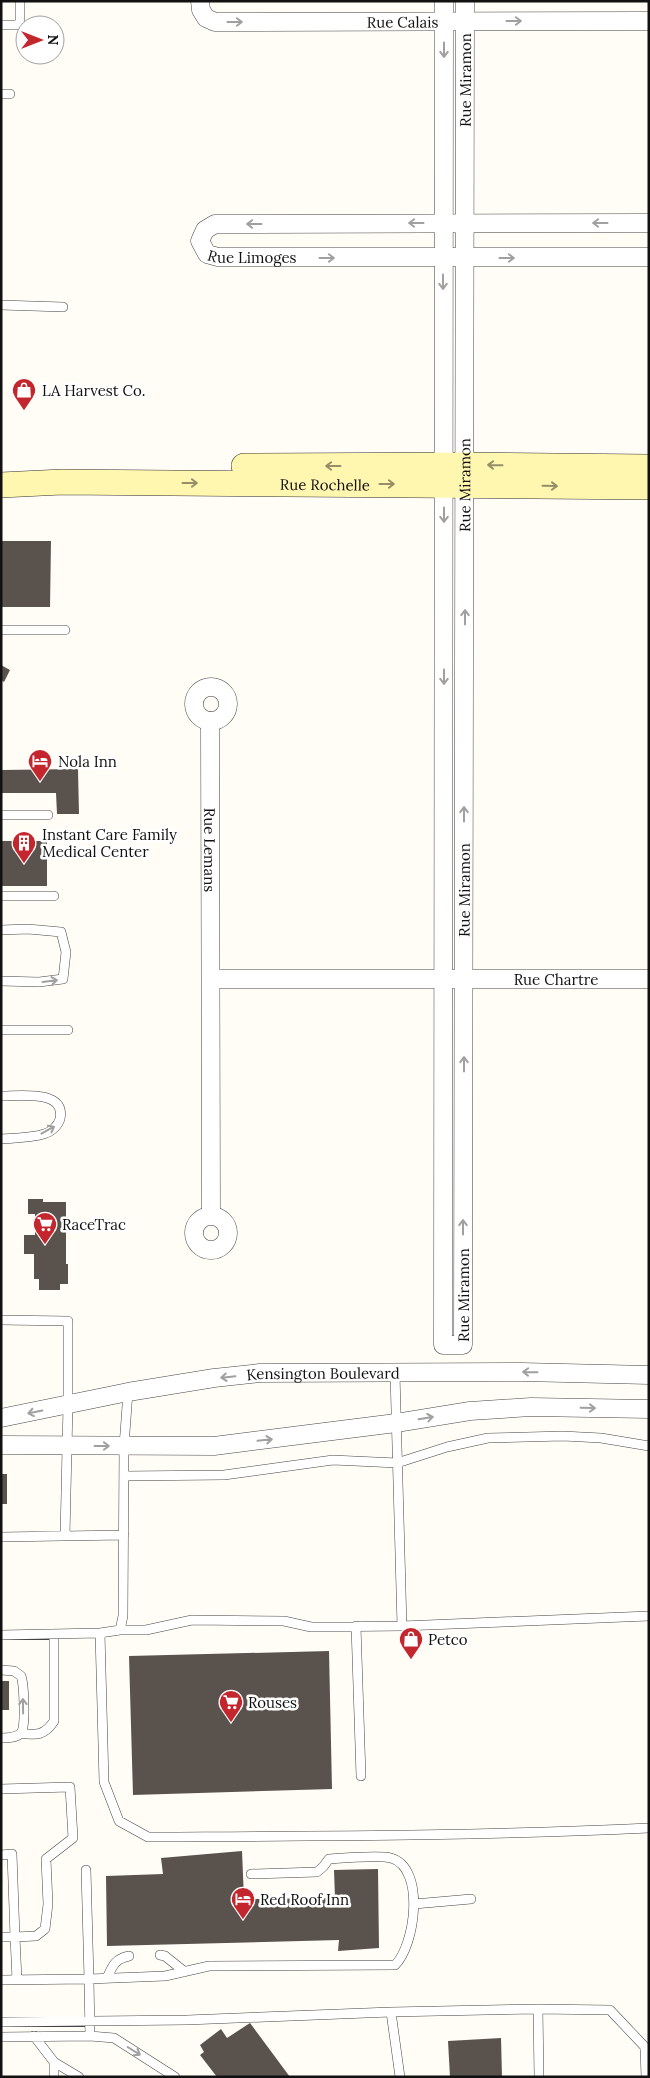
<svg xmlns="http://www.w3.org/2000/svg" width="650" height="2078" viewBox="0 0 650 2078" font-family="Lora,serif">
<style>
.building{fill:#5a524d}
.lines{fill:none;stroke-linecap:round;stroke-linejoin:round}
.lane-casing{stroke:#444;stroke-width:10}
.street-casing{stroke:#444;stroke-width:19}
.secondary-casing{stroke:#333;stroke-width:26}
.lane{stroke:#fff;stroke-width:9}
.street{stroke:#fff;stroke-width:18}
.secondary{stroke:#fff6b0;stroke-width:25}
.oneway{stroke:#a0a0a0}
.oneway2{stroke:#948f68}
.labels{text-anchor:middle;dominant-baseline:central;stroke-width:5;stroke-linejoin:round;paint-order:stroke}
.street-label{font-size:15px;fill:#111;stroke:#fff}
.poi-label{font-size:15px;fill:#111;stroke:#fff;text-anchor:start}
</style>
<rect width="100%" height="100%" fill="#fffdf5"/>
<path class="building" d="M1 541H51L50 607H1Z
M1 665 10 670 4 682 1 680Z
M78 769 79 814H57L56 793H1V770Z
M1 841H47V886H1Z
M28 1199H43V1202H66V1264H68V1284H60V1290H39V1279H34V1254H24V1235H35V1214H28Z
M1 1474H7V1504H1Z
M329 1651 332 1789 133 1795 129 1656Z
M1 1681H9V1710H1Z
M242 1851 244 1899 335 1898 334 1870 378 1869 379 1948 338 1951 339 1940 107 1946 106 1876 163 1874 161 1858Z
M250 2023 290 2077H217L200 2055 204 2052 200 2045 221 2029 227 2038Z
M501 2038 502 2077H450L448 2041Z"/>
<g class="lines">
<g class="lane-casing">
<path id="lane" d="M1 25H20V1
M1 94H10
M1 305 63 307
M1 630H65
M1 815H48
M1 896H54
M1 930 28 929 61 932 66 952 63 979 39 982 1 981
M1 1030H68
M1 1096C19 1096 66 1089 60 1119 58 1126 51 1132 44 1134 31 1138 15 1138 1 1139
M1 1320 68 1321V1405L65 1536
M395 1374 402 1626 649 1616
M124 1476 224 1475 333 1460 397 1463 447 1447 488 1438 563 1436 601 1438 649 1446
M1 1537 124 1535
M356 1626 361 1776
M120 1630H146L192 1620 284 1621 311 1627 402 1626
M100 1633 104 1782 119 1821 148 1837C315 1836 482 1836 649 1828
M1 1635 100 1633 120 1630 123 1616 124 1446 128 1392
M1 1670 14 1671 21 1676C24 1684 26 1727 21 1733 16 1738 8 1738 1 1738
M21 1733C36 1736 45 1735 54 1721V1634
M1 1789 70 1787 73 1838 46 1859 48 1904 45 1929 36 1936 15 1937 12 1854 1 1855
M414 1904 471 1899
M1 1937H15L17 1980
M160 1955 165 1956 185 1972
M107 1978C113 1965 115 1959 129 1956
M1 1980 89 1979 86 1870
M538 2009 539 2077
M391 2012 400 2077
M1 2022 187 2020 391 2012 538 2009 610 2010 645 2047 646 2077
M34 2036 54 2062 79 2077
M90 2036 89 1979 165 1976 209 1966 395 1965C415 1946 426 1868 391 1858 381 1855 342 1858 329 1859L323 1867 317 1872 251 1874
M1 2037 90 2036 114 2038 175 2077
M54 2062V2077"/>
</g>
<g class="street-casing">
<g id="street">
<path id="s1" d="M200 1 201 10 206 18 215 22 649 21"/>
<path id="s2" d="M444 1 443 1345H463L465 1"/>
<path id="s3" d="M649 223 215 224 205 230 200 241 207 254 218 257H649"/>
<circle cx="211" cy="704" r="17"/>
<path id="s4" d="M210 721 211 1215"/>
<path id="s5" d="M211 979H649"/>
<circle cx="211" cy="1233" r="17"/>
<path id="s6" d="M1 1418 128 1392 214 1378 260 1373 522 1372 649 1375"/>
<path d="M1 1445 214 1446 396 1423 470 1411 531 1407 649 1409"/>
</g>
</g>
<g class="secondary-casing">
<g id="secondary">
<path d="M244 466 465 465 649 467"/>
<path id="s7" d="M1 485 62 482 649 487"/>
</g>
</g>
<use href="#lane" class="lane"/>
<use href="#street" class="street"/>
<use href="#secondary" class="secondary"/>
</g>
<defs><path id="oneway-shaft" d="M-6 0H5M1.5-3L5.5 0L1.5 3" fill="none" stroke-width="1.6" stroke-linecap="round" stroke-linejoin="round" transform="scale(1.25)"/></defs>
<g class="oneway">
<use href="#oneway-shaft" transform="translate(514 21)"/>
<use href="#oneway-shaft" transform="translate(235 22)"/>
<use href="#oneway-shaft" transform="translate(444 50) rotate(90)"/>
<use href="#oneway-shaft" transform="translate(416 223) rotate(180)"/>
<use href="#oneway-shaft" transform="translate(600 223) rotate(-180)"/>
<use href="#oneway-shaft" transform="translate(254 224) rotate(180)"/>
<use href="#oneway-shaft" transform="translate(327 258)"/>
<use href="#oneway-shaft" transform="translate(507 258)"/>
<use href="#oneway-shaft" transform="translate(443 282) rotate(90)"/>
<use href="#oneway-shaft" transform="translate(444 515) rotate(90)"/>
<use href="#oneway-shaft" transform="translate(465 617) rotate(-90)"/>
<use href="#oneway-shaft" transform="translate(444 677) rotate(90)"/>
<use href="#oneway-shaft" transform="translate(464 814) rotate(-90)"/>
<use href="#oneway-shaft" transform="translate(50 981) rotate(-7)"/>
<use href="#oneway-shaft" transform="translate(464 1064) rotate(-90)"/>
<use href="#oneway-shaft" transform="translate(48 1130) rotate(-29)"/>
<use href="#oneway-shaft" transform="translate(463 1227) rotate(-90)"/>
<use href="#oneway-shaft" transform="translate(530 1372) rotate(-179)"/>
<use href="#oneway-shaft" transform="translate(228 1377) rotate(174)"/>
<use href="#oneway-shaft" transform="translate(588 1408) rotate(1)"/>
<use href="#oneway-shaft" transform="translate(35 1412) rotate(168)"/>
<use href="#oneway-shaft" transform="translate(426 1418) rotate(-9)"/>
<use href="#oneway-shaft" transform="translate(265 1440) rotate(-6)"/>
<use href="#oneway-shaft" transform="translate(102 1446)"/>
<use href="#oneway-shaft" transform="translate(23 1706) rotate(-91)"/>
<use href="#oneway-shaft" transform="translate(134 2051) rotate(32)"/>
</g>
<g class="oneway2">
<use href="#oneway-shaft" transform="translate(495 465) rotate(-179)"/>
<use href="#oneway-shaft" transform="translate(333 466) rotate(180)"/>
<use href="#oneway-shaft" transform="translate(190 483)"/>
<use href="#oneway-shaft" transform="translate(387 484)"/>
<use href="#oneway-shaft" transform="translate(550 486) rotate(1)"/>
</g>
<defs>
<g id="shop-pin" transform="scale(1.25)"><path d="M0 17L-7.5 6A9.5 9.5 0 1 1 7.5 6Z" fill="#c4262e" stroke="#fff"/><path d="M-5-2.5h2.3a2.7 3.5 0 0 1 5.4 0H5L5.5 6h-11ZM-1.5-2.5h3a1.5 2.3 0 0 0-3 0Z" fill="#fff"/></g>
<g id="hotel-pin" transform="scale(1.25)"><path d="M0 17L-7.5 6A9.5 9.5 0 1 1 7.5 6Z" fill="#c4262e" stroke="#fff"/><path d="M-6-4.5h1.5V1H6V5H4.5V3h-9V5H-6ZM-4 0a1.8 1.8 0 1 1 3.6 0ZM.5 0V-2.5h3Q6-2.5 6 0Z" fill="#fff"/></g>
<g id="building-pin" transform="scale(1.25)"><path d="M0 17L-7.5 6A9.5 9.5 0 1 1 7.5 6Z" fill="#c4262e" stroke="#fff"/><path d="M-4-6H4V6H1V3H-1V6H-4ZM-2.5-4.3h1.7v1.8h-1.7ZM.8-4.3h1.7v1.8H.8ZM-2.5-1h1.7V.8h-1.7ZM.8-1h1.7V.8H.8Z" fill="#fff"/></g>
<g id="supermarket-pin" transform="scale(1.25)"><path d="M0 17L-7.5 6A9.5 9.5 0 1 1 7.5 6Z" fill="#c4262e" stroke="#fff"/><path d="M-6-5.5h2.5l.6 2H6L4.5 2H-2.5L-4.4-4H-6ZM-1.5 3.2a1.3 1.3 0 1 0 .1 0ZM3 3.2a1.3 1.3 0 1 0 .1 0Z" fill="#fff"/></g>
</defs>
<g fill-rule="evenodd">
<use href="#shop-pin" x="24" y="390"/>
<use href="#hotel-pin" x="40" y="761"/>
<use href="#building-pin" x="24" y="843"/>
<use href="#supermarket-pin" x="45" y="1224"/>
<use href="#shop-pin" x="411" y="1639"/>
<use href="#supermarket-pin" x="231" y="1702"/>
<use href="#hotel-pin" x="243" y="1899"/>
</g>
<g class="labels">
<g class="street-label">
<text stroke="none"><textPath href="#s1" startOffset="216">Rue Calais</textPath></text>
<text stroke="none"><textPath href="#s2" startOffset="2629">Rue Miramon</textPath></text>
<text stroke="none"><textPath href="#s3" startOffset="518">Rue Limoges</textPath></text>
<text stroke="none"><textPath href="#s7" startOffset="324">Rue Rochelle</textPath></text>
<text stroke="none"><textPath href="#s2" startOffset="2224">Rue Miramon</textPath></text>
<text stroke="none"><textPath href="#s4" startOffset="129">Rue Lemans</textPath></text>
<text stroke="none"><textPath href="#s2" startOffset="1819">Rue Miramon</textPath></text>
<text stroke="none"><textPath href="#s5" startOffset="345">Rue Chartre</textPath></text>
<text stroke="none"><textPath href="#s2" startOffset="1414">Rue Miramon</textPath></text>
<text stroke="none"><textPath href="#s6" startOffset="326">Kensington Boulevard</textPath></text>
</g>
<g class="poi-label">
<text x="42" y="390">LA Harvest Co.</text>
<text x="58" y="761">Nola Inn</text>
<text x="42" y="834">Instant Care Family<tspan x="42" dy="17">Medical Center</tspan></text>
<text x="62" y="1224">RaceTrac</text>
<text x="428" y="1639">Petco</text>
<text x="248" y="1702">Rouses</text>
<text x="260" y="1899">Red Roof Inn</text>
</g>
</g>
<rect width="650" height="2078" fill="none" stroke="#111111" stroke-width="5"/>
<g transform="translate(40 40) rotate(90)"><circle r="24" fill="#ffffff" stroke="#a0a0a0"/>
<path d="M0-4L9 19L0 12L-9 19Z" fill="#c4262e"/>
<text y="-8" font-size="14" font-weight="bold" text-anchor="middle" fill="#111111">N</text>
</g>
</svg>
